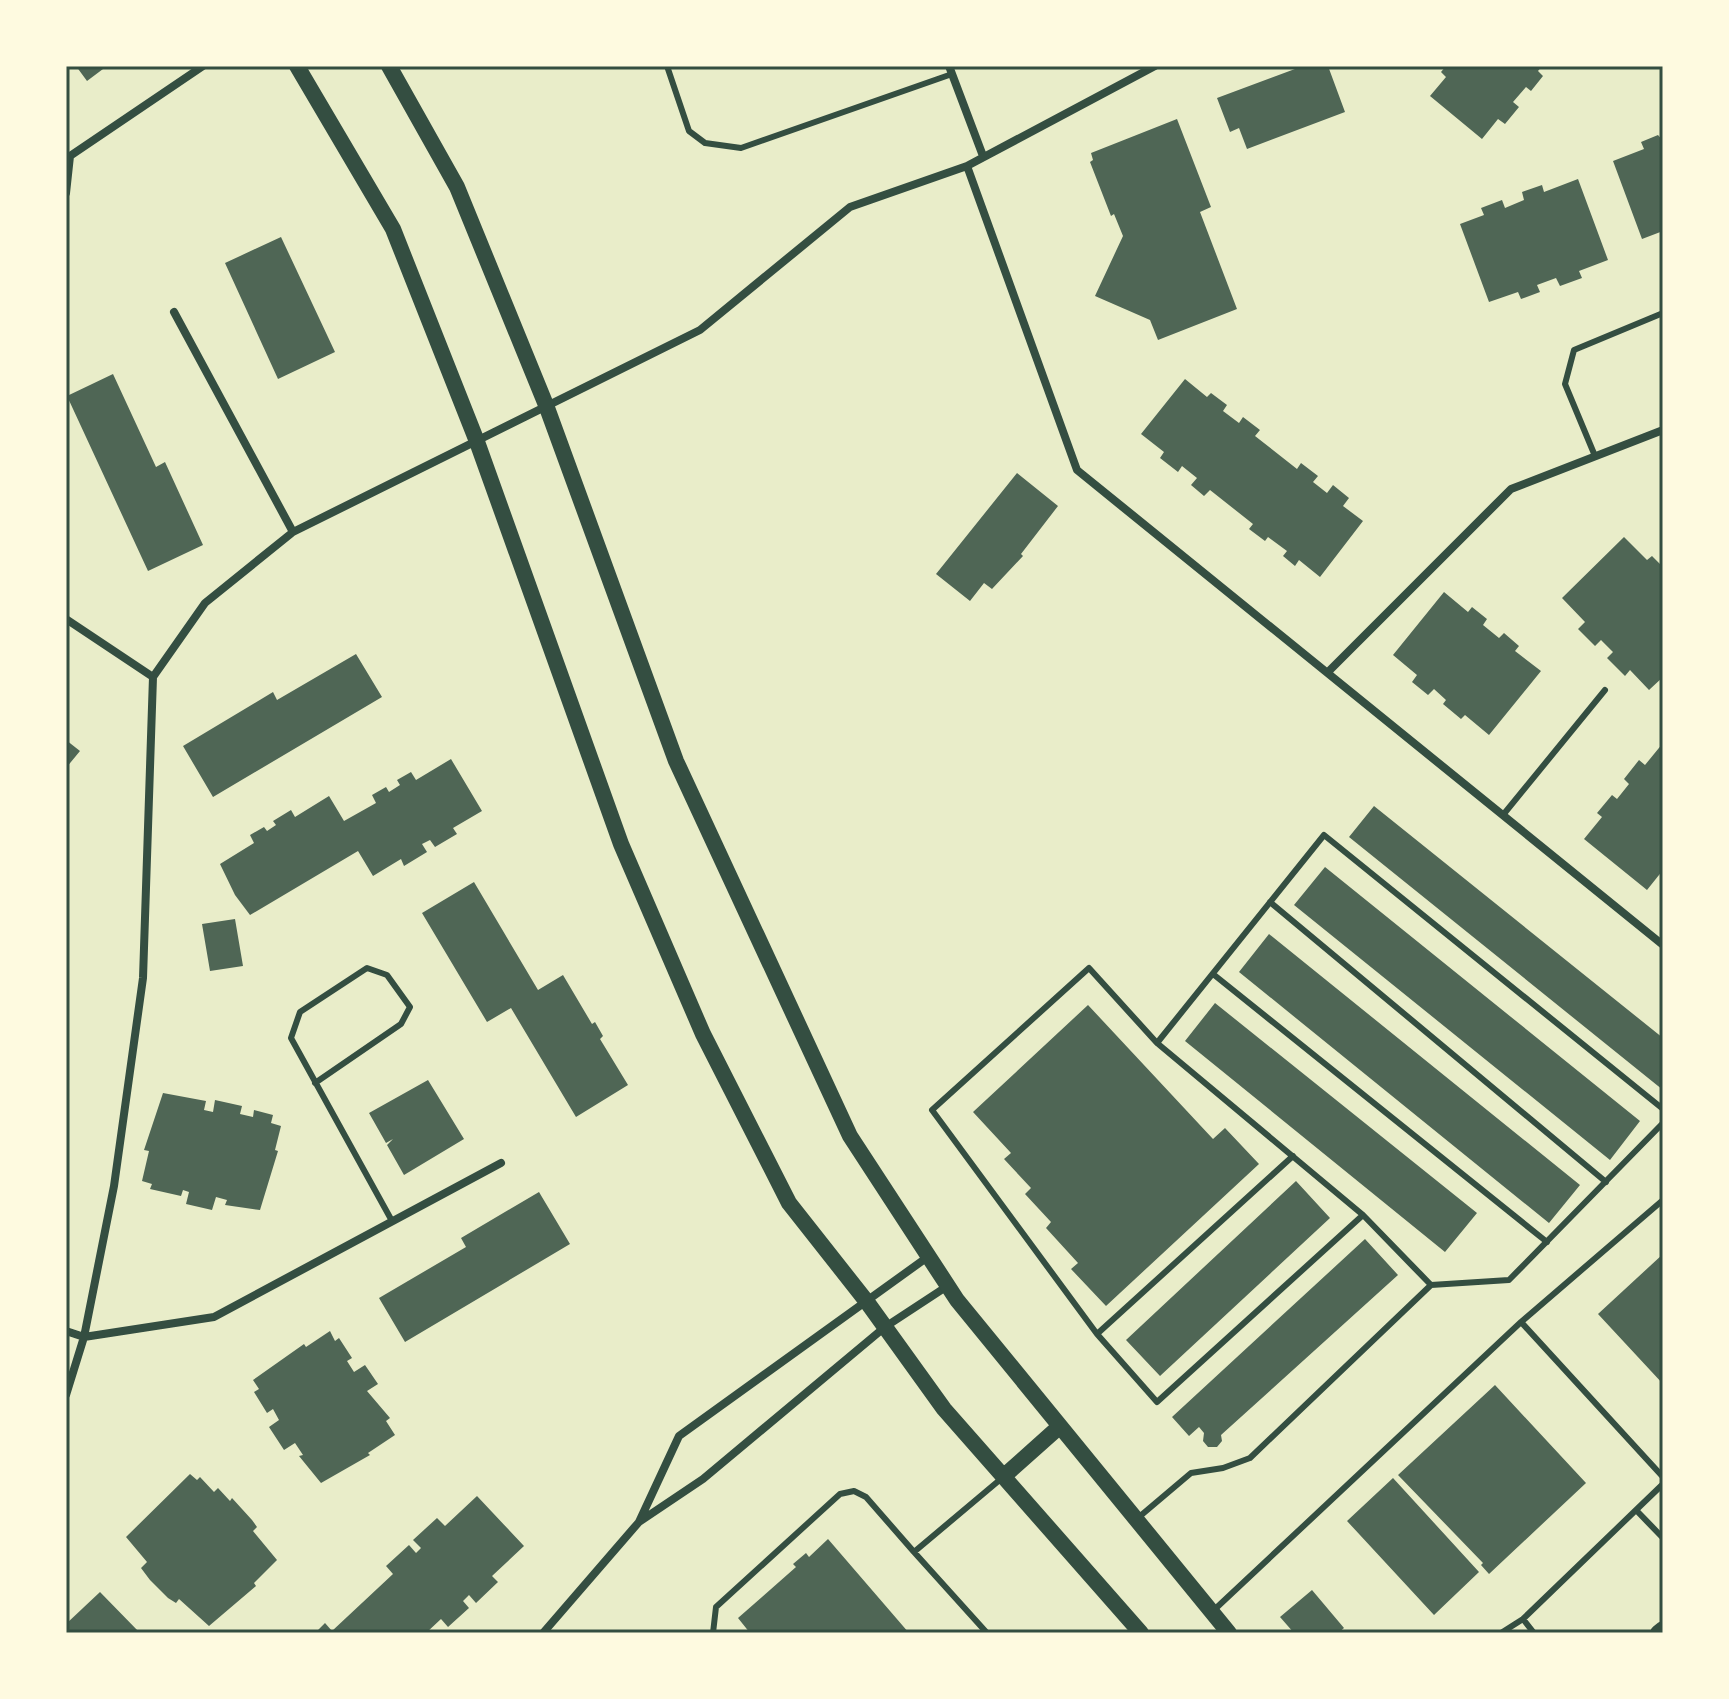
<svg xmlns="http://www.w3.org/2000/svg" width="1729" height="1699" viewBox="0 0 1729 1699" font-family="Arial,sans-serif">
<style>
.building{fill:#4f6655}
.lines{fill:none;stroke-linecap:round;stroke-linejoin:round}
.service{stroke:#344e41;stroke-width:6}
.minor{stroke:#344e41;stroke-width:8}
.secondary{stroke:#344e41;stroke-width:16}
.neatline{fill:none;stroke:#344e41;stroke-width:3}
</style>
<rect width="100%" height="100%" fill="#e9edc9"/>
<path class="building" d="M76 66H107L87 81Z
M1303 66H1328L1345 112 1247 149 1239 128 1230 132 1217 98Z
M1446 66H1542L1538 71 1543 76 1531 91 1526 87 1513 102 1519 107 1505 124 1498 119 1482 139 1430 96 1446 77 1441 72Z
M1177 119 1211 207 1200 212 1237 309 1158 340 1150 320 1095 296 1123 236 1114 214 1111 216 1090 162 1093 160 1091 153Z
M1658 135 1663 141V231L1642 239 1613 161 1644 149 1641 142Z
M1578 179 1608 260 1579 271 1582 278 1560 286 1556 278 1537 285 1540 292 1521 299 1518 292 1489 302 1460 224 1484 215 1481 208 1502 200 1505 208 1524 200 1522 192 1542 185 1544 192Z
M281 237 335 352 278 379 225 263Z
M113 374 156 467 165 462 203 545 148 571 67 396Z
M1185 379 1207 397 1211 393 1227 405 1223 411 1239 423 1243 417 1260 430 1255 436 1297 469 1301 463 1318 476 1313 482 1327 493 1333 485 1349 498 1343 506 1363 521 1320 577 1299 560 1295 566 1283 556 1287 551 1268 537 1265 541 1249 529 1253 524 1210 490 1204 496 1191 485 1197 478 1182 466 1178 472 1160 458 1164 452 1141 434Z
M1017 473 1058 506 1021 554 1023 556 992 589 984 583 970 601 936 574Z
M1624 537 1647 560 1652 556 1663 567V677L1649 690 1630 670 1625 676 1607 658 1613 652 1601 640 1595 646 1578 629 1585 622 1562 598Z
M1444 592 1468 612 1472 607 1487 619 1483 625 1499 638 1504 633 1519 646 1515 651 1541 671 1489 735 1465 715 1461 719 1443 704 1446 700 1434 689 1428 695 1412 682 1417 675 1393 655Z
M356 654 382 697 213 797 183 746 273 692 277 700Z
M66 740 80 751 66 768Z
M1663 743V870L1647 890 1584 839 1602 817 1597 813 1612 795 1617 799 1629 784 1624 779 1639 760 1645 765Z
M451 759 482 811 453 828 457 834 435 847 430 840 422 844 427 852 404 866 401 859 373 876 358 851 250 915 235 895 220 864 254 843 250 835 264 827 267 831 276 825 273 821 291 810 295 817 329 796 344 821 376 803 372 795 386 787 389 792 400 785 397 780 411 772 416 780Z
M1374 806 1663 1038V1090L1349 837Z
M1325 867 1640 1121 1610 1160 1294 905Z
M474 882 538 990 563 975 592 1024 595 1022 603 1036 600 1039 628 1085 576 1117 511 1008 487 1022 422 913Z
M235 919 243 966 210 971 202 924Z
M1269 934 1580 1185 1549 1223 1239 972Z
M1215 1003 1477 1213 1445 1252 1185 1041Z
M1088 1005 1213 1139 1225 1128 1259 1164 1106 1306 1071 1269 1078 1263 1046 1228 1051 1222 1025 1194 1031 1188 1004 1159 1011 1153 973 1112Z
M428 1080 464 1139 404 1175 387 1145 393 1139 386 1143 369 1113Z
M163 1093 206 1101 204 1110 213 1112 215 1100 242 1106 240 1114 253 1117 254 1110 273 1115 271 1123 281 1126 275 1150 278 1151 260 1210 225 1205 227 1200 216 1197 212 1210 186 1204 189 1192 183 1190 181 1196 150 1189 152 1184 142 1181 149 1151 144 1150Z
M1296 1181 1330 1218 1160 1376 1126 1340Z
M539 1192 570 1244 405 1342 379 1298 466 1247 461 1238Z
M1365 1239 1398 1275 1221 1435 1222 1441 1217 1447H1208L1203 1441 1204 1433 1199 1427 1189 1436 1172 1417Z
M1663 1254V1384L1598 1314Z
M330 1331 335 1341 339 1338 352 1358 347 1361 354 1372 365 1365 378 1384 367 1391 390 1418 386 1421 395 1435 368 1453 370 1455 321 1483 299 1456 303 1455 295 1443 284 1450 269 1427 279 1420 273 1409 267 1413 254 1392 259 1389 253 1380 304 1344 306 1347Z
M1495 1385 1586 1483 1489 1574 1481 1565 1483 1563 1398 1475Z
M190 1474 197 1480 200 1477 214 1492 218 1488 230 1501 232 1498 252 1520 257 1527 253 1531 277 1560 254 1583 256 1586 209 1626 179 1599 176 1603 168 1598 150 1580 141 1568 147 1562 126 1537Z
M1393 1478 1479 1572 1434 1615 1347 1521Z
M477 1496 524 1546 492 1576 498 1582 476 1603 469 1595 463 1601 469 1608 448 1627 441 1619 426 1633H315L325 1623 332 1631 393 1574 386 1566 409 1545 416 1553 421 1548 413 1540 437 1518 445 1526Z
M828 1539 909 1633H750L738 1618 796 1567 793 1564 806 1553 809 1557Z
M1312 1590 1344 1628 1338 1633H1294L1280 1617Z
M100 1592 140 1633H66V1624Z"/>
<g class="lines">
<path class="service" d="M667 66 689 131 705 143 741 148 952 74
M1595 456 1565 384 1574 350 1663 313
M1503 815 1605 690
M1270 902 1606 1182
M1213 974 1547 1242
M315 1083 401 1024 410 1007 387 975 367 968 300 1012 291 1038 392 1221
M1293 1156 1097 1334 1157 1402 1363 1215
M1431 1285 1363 1215 1157 1043 1324 835 1663 1109
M1521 1322 1663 1477
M1097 1334 932 1110 1089 968 1157 1043
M1663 1484 1636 1510 1663 1538
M1139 1517 1191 1473 1223 1468 1250 1458 1431 1285 1509 1280 1663 1123
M1214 1610 1521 1322 1663 1200
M1523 1619 1534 1633
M713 1633 716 1607 840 1494 854 1491 866 1497 914 1552
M987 1633 914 1552 1002 1478
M1501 1633 1523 1619 1636 1510"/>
<path class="minor" d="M949 66 983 156
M967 166 1077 470 1663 945
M66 193 70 156 203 66
M174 312 293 532
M66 619 153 677
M1328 672 1511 489 1663 430
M66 1331 84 1337 214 1317 501 1163
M66 1395 84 1337 114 1186 143 978 153 677 205 603 293 532 700 330 850 207 967 166 1155 66
M639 1522 679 1436 929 1256
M543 1633 639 1522 703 1479 885 1327 949 1285"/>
<path class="secondary" d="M297 66 393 229 476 439 621 844 703 1034 789 1203 867 1302 944 1409 1141 1633
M389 66 457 187 546 405 676 761 850 1136 957 1300 1229 1633
M1003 1477 1059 1427
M1658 1633 1663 1629"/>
</g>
<rect width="1729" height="1699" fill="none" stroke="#fefae0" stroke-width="136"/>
<rect x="68" y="68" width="1593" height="1563" class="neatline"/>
</svg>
